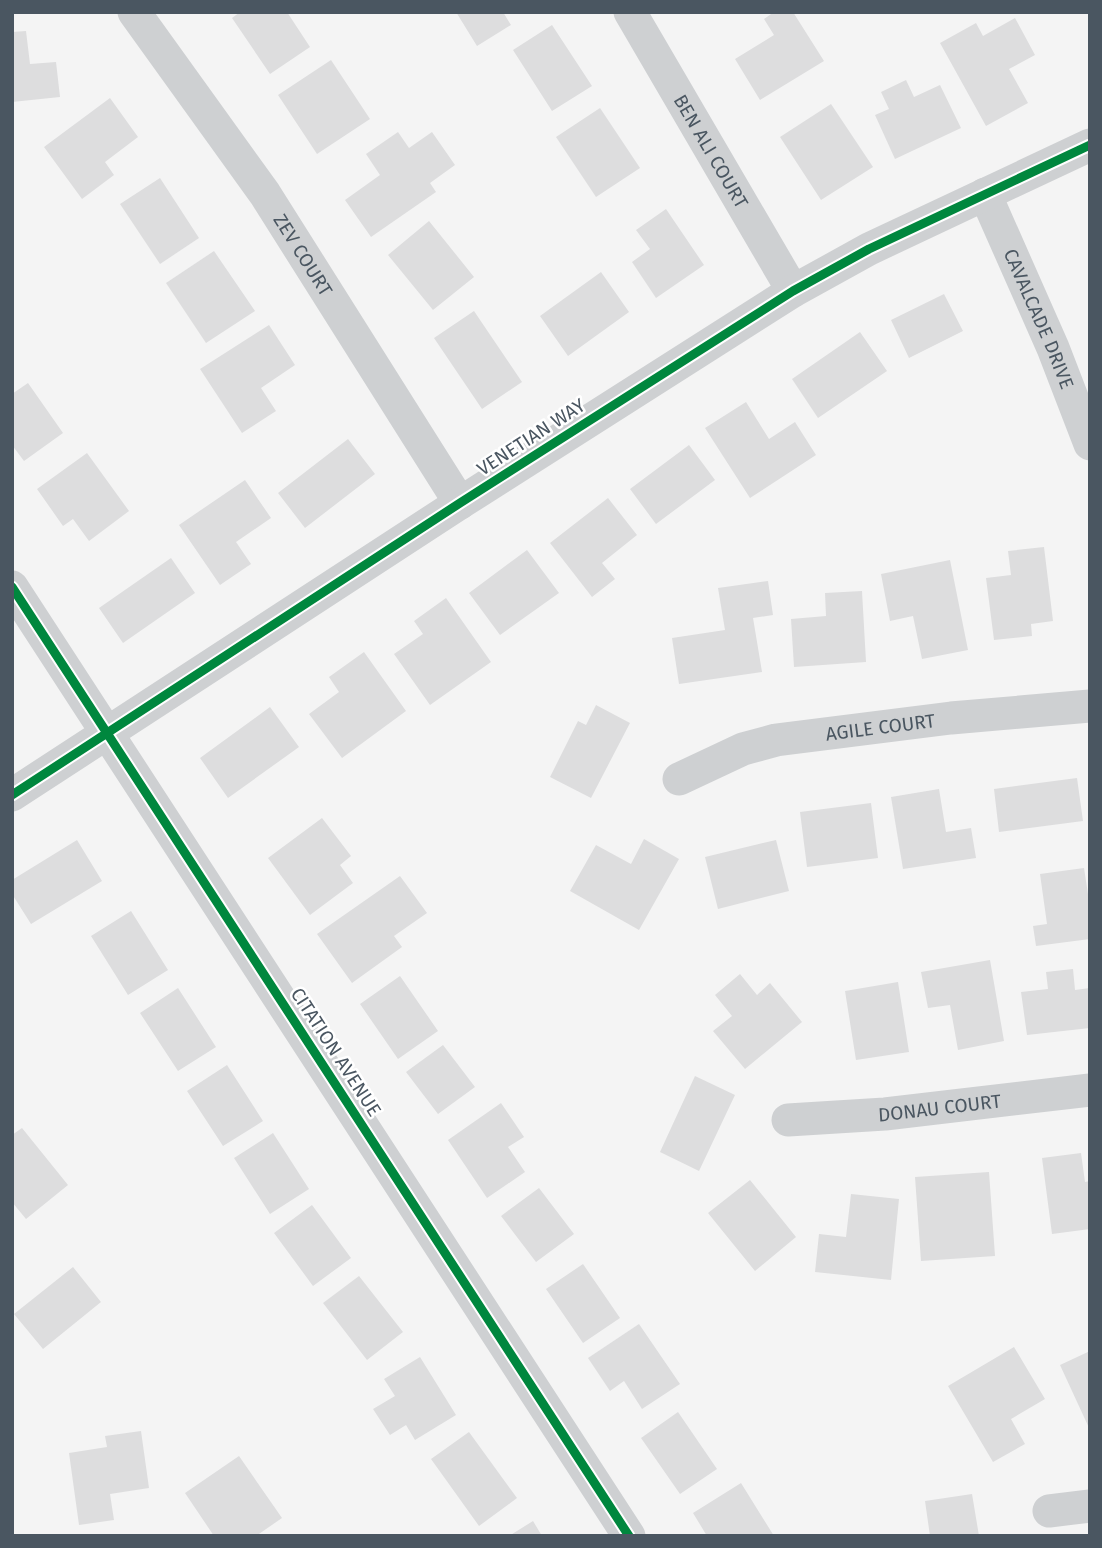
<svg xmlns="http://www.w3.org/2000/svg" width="1102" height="1548" viewBox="0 0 1102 1548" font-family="'Fira Sans',sans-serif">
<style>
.building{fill:#ddddde}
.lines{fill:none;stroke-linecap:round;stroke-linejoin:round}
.minor{stroke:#ced0d2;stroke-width:33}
.cycleway-casing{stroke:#fff;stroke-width:13}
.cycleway{stroke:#00873e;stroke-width:9}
.labels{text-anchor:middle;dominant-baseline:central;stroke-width:5;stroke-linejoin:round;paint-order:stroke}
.street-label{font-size:19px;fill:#4a5661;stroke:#fff}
</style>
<rect width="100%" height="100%" fill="#f4f4f4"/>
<path class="building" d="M240 12H287L310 47 270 74 232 18Z
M456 12H503L511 25 477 46Z
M774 12H793L824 61 760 100 735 59 774 35 764 19Z
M1015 18 1035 55 1009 69 1028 103 986 126 940 43 976 23 983 36Z
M552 25 592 86 552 111 513 50Z
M26 31 30 64 56 62 60 97 12 102V32Z
M331 60 370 119 317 154 278 95Z
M906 80 914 97 940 85 961 128 895 159 875 115 889 109 881 92Z
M110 98 138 137 105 162 114 175 82 199 44 147Z
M831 104 873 167 821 200 780 137Z
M600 108 640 168 596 197 556 137Z
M398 132 409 148 432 132 455 165 430 183 436 192 371 237 345 200 380 175 366 154Z
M160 178 199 238 160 264 120 204Z
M666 209 704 265 656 298 632 262 650 249 636 230Z
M429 221 474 277 433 310 388 255Z
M214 251 255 311 206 343 166 283Z
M601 272 629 312 568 356 540 316Z
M944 294 963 331 909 358 891 320Z
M474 311 522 382 482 409 434 338Z
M269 325 295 365 261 388 276 411 242 433 200 369Z
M860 332 887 371 818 418 792 379Z
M28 383 63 433 24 461 12 445V394Z
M746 402 769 439 795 422 816 455 750 498 705 428Z
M348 439 375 474 305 528 278 493Z
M689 445 715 480 656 524 630 489Z
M87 453 129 511 89 541 73 519 63 526 37 489Z
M245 480 271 518 236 542 251 564 220 585 179 525Z
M608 498 637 535 602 563 615 579 592 597 550 543Z
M1044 547 1053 621 1031 624 1032 636 994 640 986 578 1011 575 1008 551Z
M527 550 559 593 500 635 469 593Z
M171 558 195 593 123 643 99 608Z
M950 560 968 650 922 659 913 616 890 621 881 574Z
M768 581 773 615 753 618 762 672 679 684 672 638 725 630 718 588Z
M862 591 866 662 794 667 791 619 826 616 825 593Z
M446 598 491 662 430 705 394 654 423 634 414 621Z
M364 652 406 711 342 758 309 714 339 692 329 677Z
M596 705 630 723 591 798 550 777 578 721 586 725Z
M270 707 299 747 228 798 200 758Z
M1077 778 1083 821 999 832 994 789Z
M939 789 946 832 971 828 976 858 903 869 891 797Z
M871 803 878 858 807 867 800 812Z
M322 818 351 856 340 865 353 883 310 915 268 858Z
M644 839 679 859 639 930 570 891 596 845 631 864Z
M77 840 102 881 31 924 12 894V880Z
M776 840 789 891 718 909 705 857Z
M1084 868 1090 907V939L1036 946 1033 926 1047 924 1040 874Z
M400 876 427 913 394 936 402 947 352 983 317 934Z
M131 911 168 970 128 995 91 936Z
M990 960 1004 1041 958 1050 950 1005 928 1008 921 972Z
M1073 969 1075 990 1090 988V1028L1027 1035 1021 992 1048 989 1046 972Z
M740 974 757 995 770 983 802 1022 745 1069 713 1031 732 1016 715 995Z
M400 976 438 1031 398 1059 360 1004Z
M898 982 909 1052 856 1060 845 991Z
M178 988 216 1047 178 1071 140 1013Z
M443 1045 475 1087 438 1114 406 1072Z
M227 1065 263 1121 223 1146 187 1091Z
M695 1076 735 1095 699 1171 660 1152Z
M501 1103 524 1137 508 1147 525 1172 487 1198 448 1140Z
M22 1128 68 1185 26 1219 12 1202V1135Z
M273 1133 309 1189 270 1214 234 1158Z
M1081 1153 1085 1182 1090 1181V1229L1052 1234 1042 1158Z
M989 1172 995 1256 921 1261 915 1177Z
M750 1180 796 1237 755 1271 708 1213Z
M539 1188 574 1234 536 1262 501 1216Z
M851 1194 899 1199 891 1280 815 1272 819 1234 846 1237Z
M312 1205 351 1258 313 1286 274 1233Z
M583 1264 620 1318 583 1343 546 1289Z
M73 1267 101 1302 43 1349 14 1314Z
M359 1276 403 1332 367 1360 323 1303Z
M639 1324 680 1384 642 1409 624 1381 610 1391 588 1358Z
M1014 1347 1045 1399 1011 1419 1025 1444 993 1462 948 1386Z
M1090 1351V1430L1060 1365Z
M420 1357 456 1415 415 1440 406 1425 390 1435 373 1409 395 1396 384 1379Z
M678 1412 717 1469 680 1494 641 1438Z
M141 1431 149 1488 110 1494 114 1520 79 1525 69 1453 107 1447 105 1436Z
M469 1432 517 1498 479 1526 431 1459Z
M239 1456 282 1518 256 1536H214L185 1493Z
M741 1483 774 1536H707L693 1513Z
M972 1494 979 1536H930L925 1501Z
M533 1521 542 1536H509Z"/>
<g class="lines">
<g class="minor">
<path id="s1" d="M134 12 265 194 460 503"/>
<path id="s2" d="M630 12 793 291"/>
<path id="s3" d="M985 194 1053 348 1090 444"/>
<path d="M12 587 629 1536"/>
<path id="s4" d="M679 779 743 749 776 740 951 718 1090 706"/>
<path d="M12 795 460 503 793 291 869 249 1090 145"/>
<path id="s5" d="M788 1120 885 1114 1090 1090"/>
<path d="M1049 1511 1090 1506"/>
</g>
<g class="cycleway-casing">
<path id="cycleway" d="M12 587 629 1536
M12 795 460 503 793 291 869 249 1090 145"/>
</g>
<use href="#cycleway" class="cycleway"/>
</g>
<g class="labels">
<g class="street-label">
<text stroke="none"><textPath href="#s2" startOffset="161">BEN ALI COURT</textPath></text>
<text stroke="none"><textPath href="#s1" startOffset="296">ZEV COURT</textPath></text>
<text stroke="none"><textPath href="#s3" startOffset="136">CAVALCADE DRIVE</textPath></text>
<text transform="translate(531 437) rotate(-33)">VENETIAN WAY</text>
<text stroke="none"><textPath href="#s4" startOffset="210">AGILE COURT</textPath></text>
<text transform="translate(336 1052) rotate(57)">CITATION AVENUE</text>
<text stroke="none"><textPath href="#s5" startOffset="152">DONAU COURT</textPath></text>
</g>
</g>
<rect width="1102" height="1548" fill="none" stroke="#4a5661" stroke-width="28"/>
</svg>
